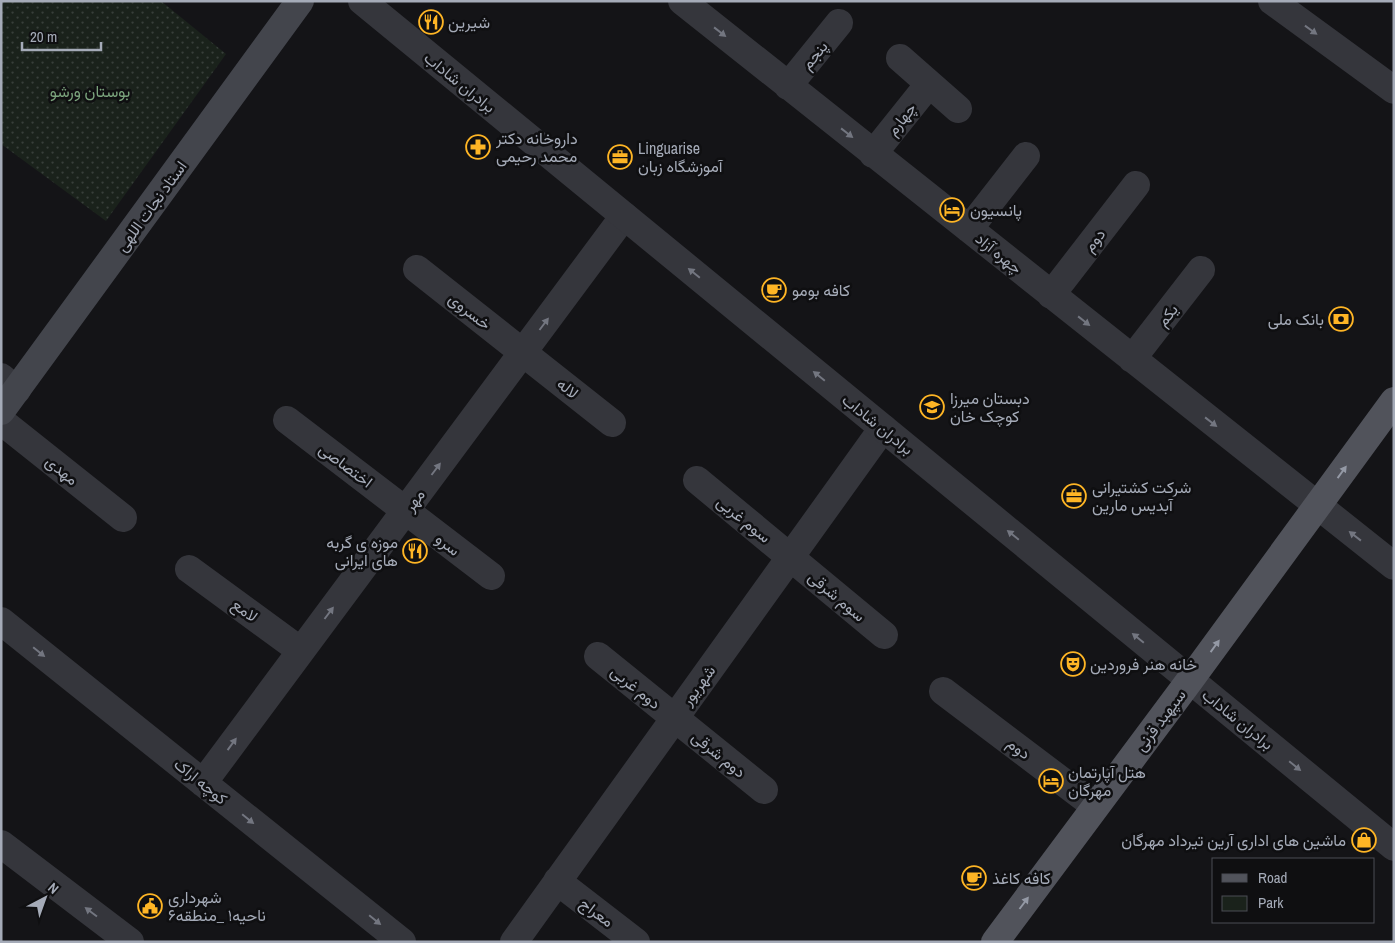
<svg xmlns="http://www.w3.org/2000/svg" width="1395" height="943" viewBox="0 0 1395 943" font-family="'Archivo Narrow',Vazirmatn,sans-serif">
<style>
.green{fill:url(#green-dots)}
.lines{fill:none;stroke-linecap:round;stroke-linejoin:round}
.minor{stroke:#35363c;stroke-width:28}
.tertiary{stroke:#35363c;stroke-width:28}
.secondary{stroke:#43454c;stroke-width:28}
.primary{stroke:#51535b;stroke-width:28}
.oneway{fill:#737680}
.oneway2{fill:#9499a5}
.labels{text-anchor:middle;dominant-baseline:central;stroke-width:5;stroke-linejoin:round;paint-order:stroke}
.poi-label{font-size:16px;fill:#a5abb8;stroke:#0f0f11;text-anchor:start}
.street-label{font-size:16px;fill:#a5abb8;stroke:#0f0f11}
.park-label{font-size:16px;fill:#7ba47d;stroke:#0f0f11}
</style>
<defs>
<pattern id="green-dots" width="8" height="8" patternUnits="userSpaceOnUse" patternTransform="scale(1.25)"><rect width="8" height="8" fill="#1a221b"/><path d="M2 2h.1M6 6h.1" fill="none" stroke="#383f3a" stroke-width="1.8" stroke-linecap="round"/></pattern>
</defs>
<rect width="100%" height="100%" fill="#141417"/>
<path class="green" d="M1 1H161L226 54 106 221 1 144Z"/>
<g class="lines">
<path class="minor" d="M682 1 1394 566
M1272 1 1394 90
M900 58 958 109
M788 86 839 23
M873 154 929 84
M969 229 1026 156
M417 269 612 423
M1051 295 1136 185
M1132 359 1201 270
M1 377 17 390
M287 420 491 576
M1 421 123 518
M697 480 884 635
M189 569 301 651
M1 621 402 942
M598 656 764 790
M943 691 1095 806
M203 783 624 216
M1 844 130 942
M557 881 636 942
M514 942 883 428"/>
<path class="tertiary" d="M362 1 1394 847"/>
<path class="secondary" d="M1 411 300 1"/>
<path class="primary" d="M995 942 1190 680 1394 401"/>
</g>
<defs><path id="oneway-solid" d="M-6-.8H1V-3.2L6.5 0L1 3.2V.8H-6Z" transform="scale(1.25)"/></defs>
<g class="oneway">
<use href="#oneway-solid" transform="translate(1311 30) rotate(36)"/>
<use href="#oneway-solid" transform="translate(720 32) rotate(38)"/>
<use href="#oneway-solid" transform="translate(847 133) rotate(38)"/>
<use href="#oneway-solid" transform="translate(694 273) rotate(-141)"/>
<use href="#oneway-solid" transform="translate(1084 321) rotate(38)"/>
<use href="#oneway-solid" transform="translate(544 324) rotate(-53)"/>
<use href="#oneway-solid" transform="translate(819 376) rotate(-141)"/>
<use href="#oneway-solid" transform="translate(1211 422) rotate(38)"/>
<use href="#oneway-solid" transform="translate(436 469) rotate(-53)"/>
<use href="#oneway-solid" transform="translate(1013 535) rotate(-141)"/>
<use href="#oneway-solid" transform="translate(1355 536) rotate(-142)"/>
<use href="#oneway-solid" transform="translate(329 613) rotate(-53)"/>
<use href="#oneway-solid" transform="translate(1138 638) rotate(-141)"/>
<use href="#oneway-solid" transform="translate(39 652) rotate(39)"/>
<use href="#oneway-solid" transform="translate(232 744) rotate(-54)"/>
<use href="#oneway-solid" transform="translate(1295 766) rotate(39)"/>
<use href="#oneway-solid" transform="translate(248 819) rotate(39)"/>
<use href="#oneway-solid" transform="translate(91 912) rotate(-143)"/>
<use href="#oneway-solid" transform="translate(375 920) rotate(39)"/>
</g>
<g class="oneway2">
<use href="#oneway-solid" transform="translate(1342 472) rotate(-54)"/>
<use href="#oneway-solid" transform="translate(1215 646) rotate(-54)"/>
<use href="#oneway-solid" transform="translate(1024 903) rotate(-53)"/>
</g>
<defs>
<g id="restaurant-ring" transform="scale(1.25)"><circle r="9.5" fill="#0f0f11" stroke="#feb525" stroke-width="1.5"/><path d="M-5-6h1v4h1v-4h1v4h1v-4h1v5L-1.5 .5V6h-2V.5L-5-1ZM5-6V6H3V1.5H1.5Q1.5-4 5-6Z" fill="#feb525"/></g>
<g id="pharmacy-ring" transform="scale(1.25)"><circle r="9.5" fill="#0f0f11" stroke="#feb525" stroke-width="1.5"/><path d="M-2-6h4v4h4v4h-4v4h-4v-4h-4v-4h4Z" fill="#feb525"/></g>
<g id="office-ring" transform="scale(1.25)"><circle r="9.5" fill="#0f0f11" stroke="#feb525" stroke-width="1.5"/><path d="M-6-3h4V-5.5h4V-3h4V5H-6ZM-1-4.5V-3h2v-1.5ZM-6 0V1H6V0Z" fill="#feb525"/></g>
<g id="hotel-ring" transform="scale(1.25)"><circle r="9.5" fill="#0f0f11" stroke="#feb525" stroke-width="1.5"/><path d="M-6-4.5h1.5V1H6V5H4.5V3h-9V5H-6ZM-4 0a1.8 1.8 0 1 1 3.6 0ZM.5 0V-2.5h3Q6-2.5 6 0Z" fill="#feb525"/></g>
<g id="cafe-ring" transform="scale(1.25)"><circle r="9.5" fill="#0f0f11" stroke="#feb525" stroke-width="1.5"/><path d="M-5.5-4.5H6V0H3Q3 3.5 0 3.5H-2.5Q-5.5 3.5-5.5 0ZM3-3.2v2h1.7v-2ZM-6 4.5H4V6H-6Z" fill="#feb525"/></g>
<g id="bank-ring" transform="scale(1.25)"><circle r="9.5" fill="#0f0f11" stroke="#feb525" stroke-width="1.5"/><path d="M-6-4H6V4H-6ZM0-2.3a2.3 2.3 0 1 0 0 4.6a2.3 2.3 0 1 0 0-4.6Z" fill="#feb525"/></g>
<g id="school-ring" transform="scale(1.25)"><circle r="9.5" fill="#0f0f11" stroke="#feb525" stroke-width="1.5"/><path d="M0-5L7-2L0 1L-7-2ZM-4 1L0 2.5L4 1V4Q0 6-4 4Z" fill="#feb525"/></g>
<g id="theatre-ring" transform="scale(1.25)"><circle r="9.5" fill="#0f0f11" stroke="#feb525" stroke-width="1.5"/><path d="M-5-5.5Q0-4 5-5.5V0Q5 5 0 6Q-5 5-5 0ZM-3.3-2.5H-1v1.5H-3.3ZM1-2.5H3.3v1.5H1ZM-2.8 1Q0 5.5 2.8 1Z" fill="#feb525"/></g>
<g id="shop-ring" transform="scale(1.25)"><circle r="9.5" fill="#0f0f11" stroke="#feb525" stroke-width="1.5"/><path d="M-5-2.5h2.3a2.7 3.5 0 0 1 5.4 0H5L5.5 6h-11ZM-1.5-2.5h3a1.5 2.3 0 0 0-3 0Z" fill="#feb525"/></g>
<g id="civic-ring" transform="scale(1.25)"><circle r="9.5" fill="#0f0f11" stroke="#feb525" stroke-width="1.5"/><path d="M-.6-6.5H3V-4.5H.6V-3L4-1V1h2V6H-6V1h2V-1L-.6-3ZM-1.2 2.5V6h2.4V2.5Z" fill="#feb525"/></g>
</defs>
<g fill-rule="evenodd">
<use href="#restaurant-ring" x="431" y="22"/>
<use href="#pharmacy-ring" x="478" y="147"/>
<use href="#office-ring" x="620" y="157"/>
<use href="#hotel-ring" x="952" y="210"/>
<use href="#cafe-ring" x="774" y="290"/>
<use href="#bank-ring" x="1341" y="319"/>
<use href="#school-ring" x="932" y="407"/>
<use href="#office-ring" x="1074" y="496"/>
<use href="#restaurant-ring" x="415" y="551"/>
<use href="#theatre-ring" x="1073" y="664"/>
<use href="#hotel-ring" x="1051" y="781"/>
<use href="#shop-ring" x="1364" y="840"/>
<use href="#cafe-ring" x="974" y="878"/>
<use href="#civic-ring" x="150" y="906"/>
</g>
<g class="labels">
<g class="poi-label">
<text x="448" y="22">شیرین</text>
<text x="496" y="138">داروخانه دکتر<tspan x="496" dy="18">محمد رحیمی</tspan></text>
<text x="638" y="148">Linguarise<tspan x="638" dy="18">آموزشگاه زبان</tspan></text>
<text x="970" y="210">پانسیون</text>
<text x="792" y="290">کافه بومو</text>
<text x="1324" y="319" text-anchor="end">بانک ملی</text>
<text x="950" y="398">دبستان میرزا<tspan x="950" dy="18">کوچک خان</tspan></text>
<text x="1092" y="487">شرکت کشتیرانی<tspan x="1092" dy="18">آبدیس مارین</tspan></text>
<text x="398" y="542" text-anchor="end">موزه ی گربه<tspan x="398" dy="18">های ایرانی</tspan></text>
<text x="1090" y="664">خانه هنر فروردین</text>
<text x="1068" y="772">هتل آپارتمان<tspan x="1068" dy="18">مهرگان</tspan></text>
<text x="1346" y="840" text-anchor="end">ماشین های اداری آرین تیرداد مهرگان</text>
<text x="992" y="878">کافه کاغذ</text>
<text x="168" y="897">شهرداری<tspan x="168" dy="18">ناحیه۱ _منطقه۶</tspan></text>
</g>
<g class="street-label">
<text transform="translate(814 55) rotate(-51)">پنجم</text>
<text transform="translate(460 82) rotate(39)">برادران شاداب</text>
<text transform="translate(901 119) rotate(-52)">چهارم</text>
<text transform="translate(151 206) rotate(-54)">استاد نجات اللهی</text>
<text transform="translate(1094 240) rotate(-52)">دوم</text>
<text transform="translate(999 253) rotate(39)">چهره آزاد</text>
<text transform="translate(470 311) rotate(38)">خسروی</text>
<text transform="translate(1167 315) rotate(-52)">یکم</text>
<text transform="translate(568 388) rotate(38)">لاله</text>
<text transform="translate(878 424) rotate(39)">برادران شاداب</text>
<text transform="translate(346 465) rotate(37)">اختصاصی</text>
<text transform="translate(62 470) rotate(39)">مهدی</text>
<text transform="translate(414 500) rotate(-53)">مهر</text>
<text transform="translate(744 519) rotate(39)">سوم غربی</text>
<text transform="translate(448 544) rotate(37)">سرو</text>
<text transform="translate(837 596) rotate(40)">سوم شرقی</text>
<text transform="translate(245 610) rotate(36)">لامع</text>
<text transform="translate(698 685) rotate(-54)">شهریور</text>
<text transform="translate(636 687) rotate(39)">دوم غربی</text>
<text transform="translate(1238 719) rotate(39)">برادران شاداب</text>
<text transform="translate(1160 720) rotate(-53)">سپهبد قرنی</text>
<text transform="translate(1019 748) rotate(37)">دوم</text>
<text transform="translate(719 754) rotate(39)">دوم شرقی</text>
<text transform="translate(201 781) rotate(39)">کوچه اراک</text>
<text transform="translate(597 912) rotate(37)">معراج</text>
</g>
<g class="park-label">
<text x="90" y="91">بوستان ورشو</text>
</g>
</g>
<rect width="1395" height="943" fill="none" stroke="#a5abb8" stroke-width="5"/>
<rect x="1212" y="858" width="162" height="65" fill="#0f0f11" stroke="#4b4d54"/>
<rect x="1222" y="874" width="25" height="8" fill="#51535b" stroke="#4b4d54"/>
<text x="1258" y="883" font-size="15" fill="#a5abb8">Road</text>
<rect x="1222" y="896" width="25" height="15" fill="#1a221b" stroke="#4b4d54"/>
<text x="1258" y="908" font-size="15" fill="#a5abb8">Park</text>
<g transform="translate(45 898) rotate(41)" stroke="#0f0f11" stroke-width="4" paint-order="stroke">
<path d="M0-4L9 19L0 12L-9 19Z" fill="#a5abb8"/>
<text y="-8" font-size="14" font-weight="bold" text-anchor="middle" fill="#a5abb8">N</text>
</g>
<path d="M22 42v8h79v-8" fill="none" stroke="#a5abb8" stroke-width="2.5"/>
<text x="30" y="42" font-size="15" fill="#a5abb8" stroke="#0f0f11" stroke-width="4" paint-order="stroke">20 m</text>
</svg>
